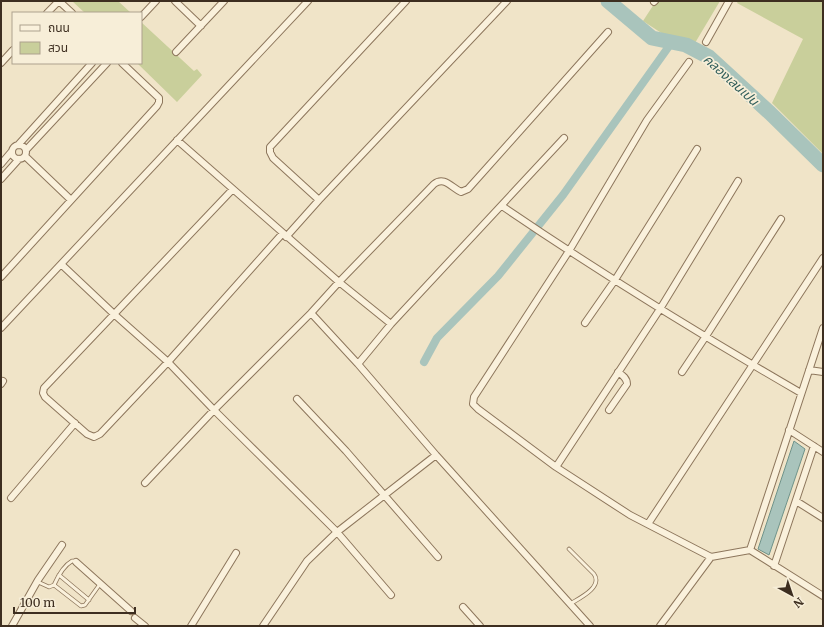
<svg xmlns="http://www.w3.org/2000/svg" width="824" height="627" viewBox="0 0 824 627" font-family="Merriweather,'Noto Sans Thai',serif">
<style>
.green{fill:#c9cf9b}
.water{fill:#a9c4bc;stroke:#6f938a}
.lines{fill:none;stroke-linecap:round;stroke-linejoin:round}
.canal{stroke:#a9c4bc;stroke-width:8}
.river{stroke:#a9c4bc;stroke-width:15}
.service-casing{stroke:#8d765c;stroke-width:4.5}
.minor-casing{stroke:#8d765c;stroke-width:8}
.service{stroke:#faf1dc;stroke-width:3}
.minor{stroke:#faf1dc;stroke-width:6}
.labels{text-anchor:middle;dominant-baseline:central;stroke-width:3.5;stroke-linejoin:round;paint-order:stroke}
.water-label{font-size:13px;font-style:italic;fill:#2f5d5a;stroke:#f7eed8}
</style>
<rect width="100%" height="100%" fill="#f0e4c8"/>
<path class="green" d="M72 1H118L131 13H85Z
M656 1H720L695 43 666 36 643 21Z
M738 1H823V154L772 103 803 39 737 3Z
M141 22 194 71 197 69 202 75 177 102 137 63H141Z"/>
<path class="water" d="M794 441 805 449 769 555 758 549Z"/>
<g class="lines">
<path class="canal" d="M424 362 437 338 498 276 563 195 672 42"/>
<path class="river" d="M608 1 652 38 686 45 709 57 770 113 823 165"/>
<g class="service-casing">
<path id="service" d="M569 549 594 574C603 587 580 598 570 604
M76 561H72C63 566 58 576 54 585L81 606 85 605 100 584
M59 575 89 600
M38 582 49 587 54 585"/>
</g>
<g class="minor-casing">
<path id="minor" d="M59 1 72 13
M175 1 201 26
M654 2 655 1
M47 13 59 1
M141 17 156 1
M706 42 729 1
M176 52 224 1
M689 62 647 120 569 251 474 397 473 404 478 409 556 467 630 515 711 557 750 550 823 328
M1 63 13 50
M177 140 339 282 391 324
M12 152a7 7 0 1 1 14 0a7 7 0 1 1-14 0Z
M18 145 92 63
M26 150 107 63
M25 156 71 200
M1 164 12 151
M1 179 19 159
M232 190 44 388 43 393 45 397 87 434 94 437 100 434 168 362 283 233
M319 200 273 158 270 152V147L406 1
M502 206C599 272 699 334 801 393
M286 237 319 200 507 1
M61 264 115 315 168 362 214 410 337 532 391 595
M1 277 157 106 159 102V98L122 63
M311 313 358 364 436 455 590 626
M585 323 615 280 697 149
M1 328 308 1
M358 364 391 324 564 138
M809 370 823 372
M682 372 706 336 781 219
M1 384 3 381
M297 399 346 451 438 557
M609 410 627 384C627 378 622 375 618 372
M789 430 823 452
M556 467 660 309 738 181
M145 483 214 410 311 313 339 282 434 184C444 176 451 187 461 192L468 189 608 32
M11 498 75 423
M796 501 823 518
M648 524 823 258
M750 550 823 596
M76 562 131 611
M774 566 814 446
M463 607 480 626
M135 618 145 626
M12 626 38 580 62 545
M191 626 236 553
M263 626 307 561 337 532 436 455
M660 626 711 557"/>
</g>
<use href="#service" class="service"/>
<use href="#minor" class="minor"/>
</g>
<g class="labels">
<g class="water-label">
<text transform="translate(731 80) rotate(42)">คลองเลนเปน</text>
</g>
</g>
<rect width="824" height="627" fill="none" stroke="#3d2e20" stroke-width="4"/>
<rect x="12" y="12" width="130" height="52" fill="#f7eed8" stroke="#ada18e"/>
<rect x="20" y="25" width="20" height="6" fill="#faf1dc" stroke="#ada18e"/>
<text x="48" y="32" font-size="12" fill="#3d2e20">ถนน</text>
<rect x="20" y="42" width="20" height="12" fill="#c9cf9b" stroke="#ada18e"/>
<text x="48" y="52" font-size="12" fill="#3d2e20">สวน</text>
<g transform="translate(792 595) rotate(140)" stroke="#f7eed8" stroke-width="3" paint-order="stroke">
<path d="M0-3L7 15L0 10L-7 15Z" fill="#3d2e20"/>
<text y="-6" font-size="11" font-weight="bold" text-anchor="middle" fill="#3d2e20">N</text>
</g>
<path d="M14 607v6h121v-6" fill="none" stroke="#3d2e20" stroke-width="2"/>
<text x="20" y="607" font-size="12" fill="#3d2e20" stroke="#f7eed8" stroke-width="3" paint-order="stroke">100 m</text>
</svg>
